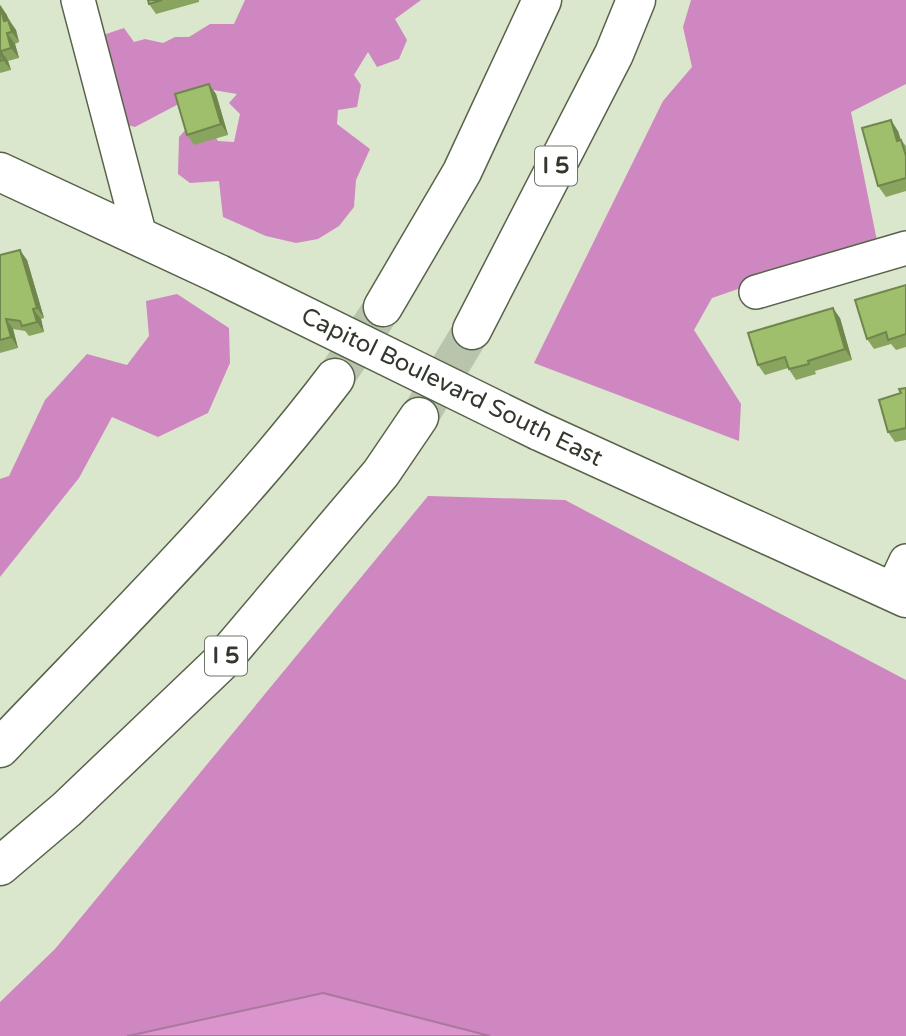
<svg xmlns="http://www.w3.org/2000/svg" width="906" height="1036" viewBox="0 0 906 1036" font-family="'Varela Round',sans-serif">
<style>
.forest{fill:#ce87c0}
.water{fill:#dc94cd;stroke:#a9789d;stroke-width:2}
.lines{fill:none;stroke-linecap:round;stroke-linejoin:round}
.motorway-tunnel{stroke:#b9c4ac;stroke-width:38;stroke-dasharray:38 19;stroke-linecap:butt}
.minor-casing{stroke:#58624b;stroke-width:36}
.secondary-casing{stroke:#58624b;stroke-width:41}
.motorway-casing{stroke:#58624b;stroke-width:41}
.minor{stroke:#fff;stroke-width:33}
.secondary{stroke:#fff;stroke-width:38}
.motorway{stroke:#fff;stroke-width:38}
.secondary-bridge-casing{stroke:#58624b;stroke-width:41;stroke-linecap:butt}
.secondary-bridge{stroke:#fff;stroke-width:38}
.wall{fill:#89a45e}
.shaded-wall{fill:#6f864c}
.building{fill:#9fbf6d;stroke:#6f864c;stroke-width:2}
.labels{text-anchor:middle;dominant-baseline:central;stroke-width:7;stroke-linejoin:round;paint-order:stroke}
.shield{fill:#fff;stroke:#70746c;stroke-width:2}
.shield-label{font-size:23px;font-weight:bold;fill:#33382d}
.street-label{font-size:24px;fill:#33382d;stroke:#fff}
</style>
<rect width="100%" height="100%" fill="#dbe7cc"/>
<path class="forest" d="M245 0H421L395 19 407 40 399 59 377 67 368 52 354 75 361 85 357 107 338 110 337 124 370 149 356 180 354 207 339 226 318 239 296 243 266 236 223 217 219 181 190 183 178 174 179 137 188 127 214 135 218 141 234 142 240 114 229 103 237 94 207 89 135 127 104 119 91 39 124 28 134 42 145 39 163 43 175 37H189L210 24H234Z
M691 0H906V84L851 112 877 241 712 298 694 330 741 404 739 441 534 363 663 101 692 67 683 27Z
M177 294 229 328 230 363 208 413 158 437 112 417 79 478 0 577V479L9 476 45 400 87 354 127 365 149 336 146 301Z
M428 496 565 500 906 680V1036H490L323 993 127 1036H0V1002L55 949Z"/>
<path class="water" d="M323 993 490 1036H127H128Z"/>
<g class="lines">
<path class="motorway-tunnel" d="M335 378 383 307
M419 417 472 330"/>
<g class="minor-casing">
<path id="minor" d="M78 0 140 236
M756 292 906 248
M892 591 906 561"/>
</g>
<g class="secondary-casing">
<path id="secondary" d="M0 172 219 274
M539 431 906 598"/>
</g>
<g class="motorway-casing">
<path id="motorway" d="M383 307 462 172 542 0
M472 330 614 54 636 0
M0 748C115 627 234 511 335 378
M0 866 67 809 221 662 381 473 419 417"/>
</g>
<use href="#minor" class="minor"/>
<use href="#secondary" class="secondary"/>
<use href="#motorway" class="motorway"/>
<g class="secondary-bridge-casing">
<path id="secondary-bridge" d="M219 274 539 431"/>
</g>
<use href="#secondary-bridge" class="secondary-bridge"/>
</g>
<path class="wall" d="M148 0H199V2L156 14 149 4Z
M0 5 16 30 19 42 15 44 19 58 8 61 11 70 0 73Z
M216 94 228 135 194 145 187 135Z
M898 131 901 140 906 146V191L886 197 878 186Z
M0 255 27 260 44 318 41 319 44 332 29 336 25 331 13 329 18 348 0 353Z
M906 285V347L896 350 891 344 874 349 867 339Z
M840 318 852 360 815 371 816 374 796 380 788 368 765 375 758 365Z
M906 388V440L895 442 888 432 901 393Z"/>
<path class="shaded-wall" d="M0 5 7 15 11 31 4 21Z
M8 20 16 30 19 42 12 32Z
M7 33 15 44 19 58 11 48Z
M1 51 8 61 11 70 3 60Z
M209 84 216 94 228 135 221 124Z
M891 120 898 131 904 152 897 141Z
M20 250 27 260 44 318 37 308Z
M833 308 840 318 852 360 845 349Z
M33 309 41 319 44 332 37 322Z
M6 319 13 329 18 348 11 337Z"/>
<path class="building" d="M148 0H162L149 4Z
M0 6 4 21 8 20 12 32 7 33 11 48 1 51 3 60 0 61Z
M209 84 221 124 187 135 175 94Z
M891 120 897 141 901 140 906 156V178L878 186 862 128Z
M20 250 37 308 33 309 37 322 22 326 20 321 6 319 11 337 0 340V255Z
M906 285V334L888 340 886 332 867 339 855 300Z
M833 308 845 349 808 361 809 364 789 369 785 357 758 365 748 333Z
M906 388V428L888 432 879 400 901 393 899 389Z"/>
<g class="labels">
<g class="shield">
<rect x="535" y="146.5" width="42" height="39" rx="5"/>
<rect x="205" y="636.5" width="42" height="39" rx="5"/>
</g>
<g class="shield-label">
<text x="556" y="166">I 5</text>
<text x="226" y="656">I 5</text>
</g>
<g class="street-label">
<text transform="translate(452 387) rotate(26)">Capitol Boulevard South East</text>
</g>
</g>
</svg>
